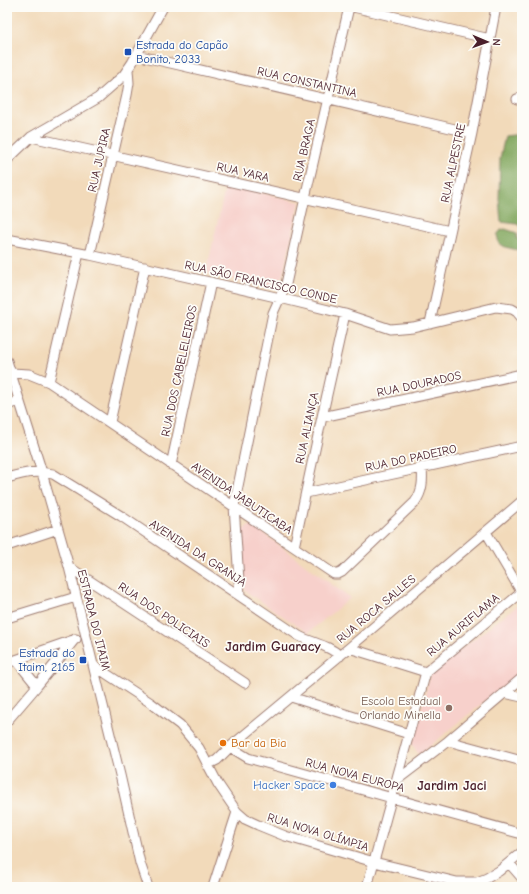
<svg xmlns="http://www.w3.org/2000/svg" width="529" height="894" viewBox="0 0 529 894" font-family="'Comic Neue',sans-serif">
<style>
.built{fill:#f7d0cb}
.forest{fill:#80a65c;stroke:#656244}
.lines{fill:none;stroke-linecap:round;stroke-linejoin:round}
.minor-casing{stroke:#9e7c72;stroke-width:11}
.minor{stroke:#fff;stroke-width:9}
.transit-dot{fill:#1a4fb4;stroke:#fdfcf7;stroke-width:1.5}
.education-dot{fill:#8d6e63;stroke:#fdfcf7;stroke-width:1.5}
.food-dot{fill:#e8710a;stroke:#fdfcf7;stroke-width:1.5}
.shop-dot{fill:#3f7fe0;stroke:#fdfcf7;stroke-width:1.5}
.labels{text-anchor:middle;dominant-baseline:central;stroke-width:3.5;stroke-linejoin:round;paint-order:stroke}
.transit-label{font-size:12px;fill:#164399;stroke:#fdfcf7;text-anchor:start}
.street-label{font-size:12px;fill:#4a1f2b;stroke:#fdfcf7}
.education-label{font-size:12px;fill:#785e54;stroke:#fdfcf7;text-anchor:end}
.food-label{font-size:12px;fill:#c56008;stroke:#fdfcf7;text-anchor:start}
.shop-label{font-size:12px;fill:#366cbe;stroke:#fdfcf7;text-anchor:end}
.quarter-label{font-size:14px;font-weight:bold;fill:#4a1f2b;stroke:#fdfcf7}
</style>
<rect width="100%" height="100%" fill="#fdfcf7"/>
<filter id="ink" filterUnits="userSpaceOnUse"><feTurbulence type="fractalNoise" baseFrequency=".025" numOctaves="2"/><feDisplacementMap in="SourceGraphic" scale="8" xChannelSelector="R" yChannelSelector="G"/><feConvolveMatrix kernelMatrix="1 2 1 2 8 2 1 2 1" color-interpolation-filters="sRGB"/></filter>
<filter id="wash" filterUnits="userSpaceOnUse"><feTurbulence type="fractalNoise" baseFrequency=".012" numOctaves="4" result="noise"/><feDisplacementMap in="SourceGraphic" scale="16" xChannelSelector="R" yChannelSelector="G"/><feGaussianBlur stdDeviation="0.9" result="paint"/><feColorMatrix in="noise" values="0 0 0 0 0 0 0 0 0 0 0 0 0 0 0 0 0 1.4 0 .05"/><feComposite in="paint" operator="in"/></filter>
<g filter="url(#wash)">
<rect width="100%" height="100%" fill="#f2daba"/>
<path class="built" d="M226 184 300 202 283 275 274 286 270 288 206 273Z
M248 526H254L350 598 308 633 245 591 241 531Z
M517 606 522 607V671L419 755 412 744 431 672Z"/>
<path class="forest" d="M522 134V229L517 224 501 222 499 199 500 158 505 136Z
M505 229 517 233V239L522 241V251L505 247 499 243 497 235 501 230Z"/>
</g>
<g filter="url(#ink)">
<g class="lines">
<g class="minor-casing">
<path id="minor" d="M353 7 490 39
M136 55 472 133
M517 99 522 98
M31 137 450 231
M7 160 31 137 98 98 123 76 132 63 163 7
M7 239 90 255 280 298 345 314 390 329 413 327 496 307 512 309 517 312 522 318
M90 255 127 95 129 83 128 70
M430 323 472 133 496 7
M7 361 40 466 69 567 120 775 140 863 148 887
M11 373 29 374 49 382 334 574H338L342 572 415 502C423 491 423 480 422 467
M49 382 79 253
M7 405 19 401
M322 417 522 374
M110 422 145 267
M171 465 211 282
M7 478C25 473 35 470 53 474L121 516 299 636C312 643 329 645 340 656
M306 493 522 446
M486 532 522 593
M7 546 58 529
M294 547 322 417 345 314
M69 567 245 683
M240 595 234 506 273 313 286 284 305 198 349 7
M7 618 76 597
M349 648 426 672
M16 660 37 686
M7 663 76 639
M93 665 151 703 180 725 199 748 218 784 237 812 245 819 258 825 285 836 374 862 457 882H477L487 878 499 871 522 852
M426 672 522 592
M504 693 522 697
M291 697 409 734
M7 721 37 686 75 639
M448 741 522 761
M230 747 248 758 522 834
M207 765 217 760 230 747 349 648 522 501
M397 780 448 741 522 678
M509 863 522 878
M213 887 237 812
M367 887 426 672"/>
</g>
<use href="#minor" class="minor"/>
</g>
</g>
<g class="transit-dot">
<rect x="124" y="48" width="8" height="8" rx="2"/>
<rect x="79" y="656" width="8" height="8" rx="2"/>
</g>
<circle class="education-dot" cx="449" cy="708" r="4"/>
<circle class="food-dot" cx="223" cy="743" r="4"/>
<circle class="shop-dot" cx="333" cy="785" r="4"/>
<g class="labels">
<g class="transit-label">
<text x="136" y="45">Estrada do Capão<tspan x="136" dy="14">Bonito, 2033</tspan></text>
<text x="75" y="653" text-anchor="end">Estrada do<tspan x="75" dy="14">Itaim, 2165</tspan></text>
</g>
<g class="street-label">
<text transform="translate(307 82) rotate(13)">RUA CONSTANTINA</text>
<text transform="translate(304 150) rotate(-77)">RUA BRAGA</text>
<text transform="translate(99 160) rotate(-77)">RUA JUPIRA</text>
<text transform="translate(453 163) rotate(-78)">RUA ALPESTRE</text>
<text transform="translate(243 172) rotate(13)">RUA YARA</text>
<text transform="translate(261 282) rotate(13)">RUA SÃO FRANCISCO CONDE</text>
<text transform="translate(179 371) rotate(-78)">RUA DOS CABELELEIROS</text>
<text transform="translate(419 384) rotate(-12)">RUA DOURADOS</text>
<text transform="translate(307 428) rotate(-78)">RUA ALIANÇA</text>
<text transform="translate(411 458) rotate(-12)">RUA DO PADEIRO</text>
<text transform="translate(242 498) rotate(34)">AVENIDA JABUTICABA</text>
<text transform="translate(198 553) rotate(33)">AVENIDA DA GRANJA</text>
<text transform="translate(376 609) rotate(-40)">RUA ROCA SALLES</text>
<text transform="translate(164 615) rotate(34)">RUA DOS POLICIAIS</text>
<text transform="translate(94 620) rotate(76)">ESTRADA DO ITAIM</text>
<text transform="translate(463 625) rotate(-40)">RUA AURIFLAMA</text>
<text transform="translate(355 775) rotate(15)">RUA NOVA EUROPA</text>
<text transform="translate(318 832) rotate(17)">RUA NOVA OLÍMPIA</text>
</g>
<g class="education-label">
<text x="441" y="701">Escola Estadual<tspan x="441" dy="14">Orlando Minella</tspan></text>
</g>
<g class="food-label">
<text x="231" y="743">Bar da Bia</text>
</g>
<g class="shop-label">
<text x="325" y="785">Hacker Space</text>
</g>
<g class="quarter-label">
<text x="273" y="646">Jardim Guaracy</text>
<text x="452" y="785">Jardim Jaci</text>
</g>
</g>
<rect width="529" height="894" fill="none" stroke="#fdfcf7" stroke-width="24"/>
<g transform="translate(487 42) rotate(92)" stroke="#fdfcf7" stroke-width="3" paint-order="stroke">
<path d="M0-3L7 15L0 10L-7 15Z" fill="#4a1f2b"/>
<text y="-6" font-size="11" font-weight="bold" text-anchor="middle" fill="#4a1f2b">N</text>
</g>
</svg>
